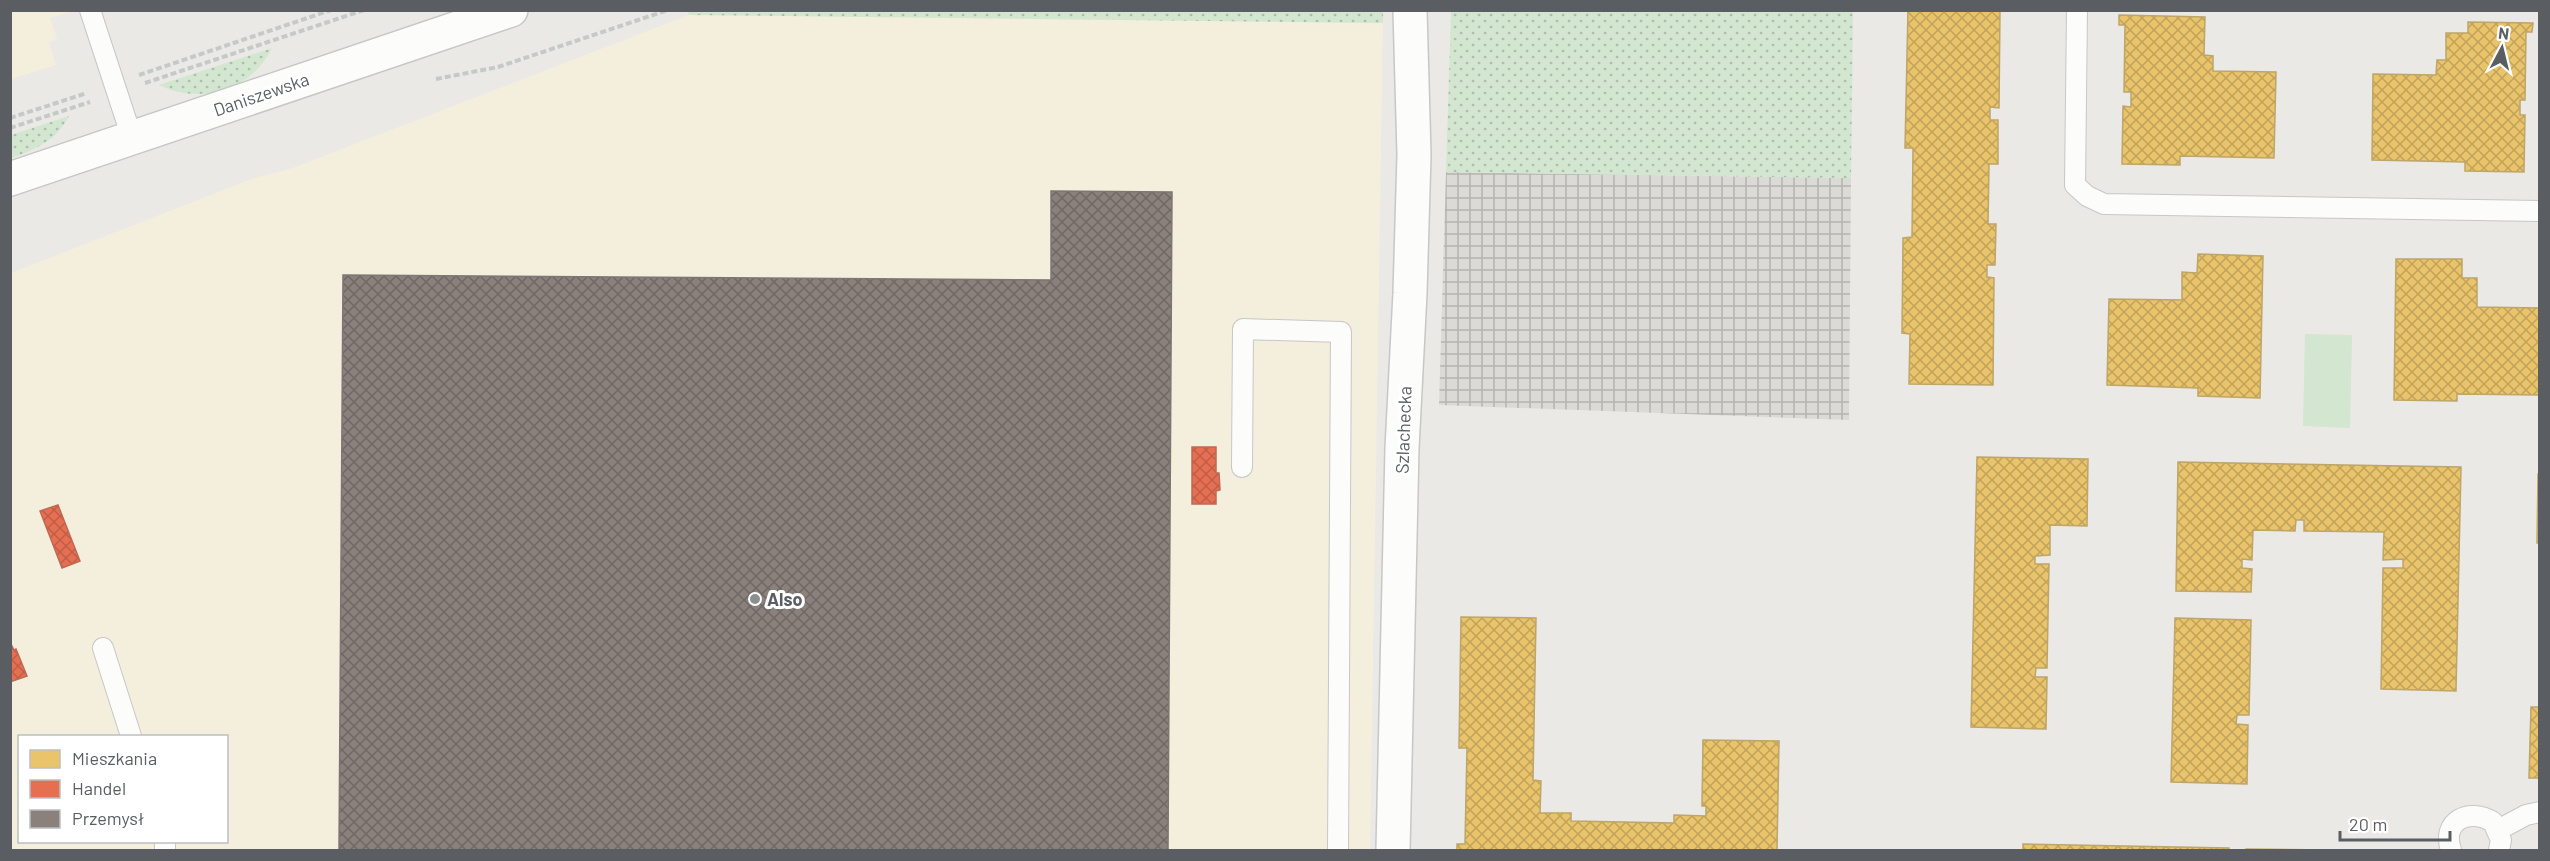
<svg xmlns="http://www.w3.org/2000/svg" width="2550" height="861" viewBox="0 0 2550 861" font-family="Barlow,sans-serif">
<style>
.commercial{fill:#f4eedd;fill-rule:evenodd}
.industrial{fill:url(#industrial-grid)}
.grass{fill:url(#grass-dots)}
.park{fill:#d3e6d0}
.homes{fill:url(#homes-cross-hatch);stroke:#bea568;stroke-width:1.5}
.shops{fill:url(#shops-cross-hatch);stroke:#bd6a56;stroke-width:1.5}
.industry{fill:url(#industry-cross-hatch);stroke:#7c7674;stroke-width:1.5}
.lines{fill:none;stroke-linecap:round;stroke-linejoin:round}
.lane-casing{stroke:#c7c7c7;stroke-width:22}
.street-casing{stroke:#c7c7c7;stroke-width:36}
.path{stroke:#c5cac7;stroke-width:4;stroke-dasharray:6 3;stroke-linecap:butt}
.lane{stroke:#fcfcfb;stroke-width:20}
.street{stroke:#fcfcfb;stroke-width:33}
.poi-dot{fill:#8c8f90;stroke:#fff;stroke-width:2}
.labels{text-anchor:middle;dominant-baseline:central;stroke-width:6;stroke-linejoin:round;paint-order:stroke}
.street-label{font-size:18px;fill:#5a5e62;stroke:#fff}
.poi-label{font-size:18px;font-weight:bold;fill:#5a5e62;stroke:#fff;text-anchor:start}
</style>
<defs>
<pattern id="industrial-grid" width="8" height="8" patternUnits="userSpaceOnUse" patternTransform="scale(1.5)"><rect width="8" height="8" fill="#dbdad6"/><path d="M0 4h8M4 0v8" fill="none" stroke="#b5b4b1"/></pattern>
<pattern id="grass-dots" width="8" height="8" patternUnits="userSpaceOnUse" patternTransform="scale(1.5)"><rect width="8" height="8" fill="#d3e6d0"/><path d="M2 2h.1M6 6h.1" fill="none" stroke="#aebeac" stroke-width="1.8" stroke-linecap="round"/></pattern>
<pattern id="homes-cross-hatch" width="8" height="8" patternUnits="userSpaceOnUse" patternTransform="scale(1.5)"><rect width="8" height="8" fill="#e9c46a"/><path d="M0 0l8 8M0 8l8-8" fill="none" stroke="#c0a25b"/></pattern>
<pattern id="shops-cross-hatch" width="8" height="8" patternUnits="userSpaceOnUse" patternTransform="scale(1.5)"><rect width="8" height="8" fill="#e76f51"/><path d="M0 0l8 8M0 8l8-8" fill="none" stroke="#be5e47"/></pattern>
<pattern id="industry-cross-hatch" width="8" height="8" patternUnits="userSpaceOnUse" patternTransform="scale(1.5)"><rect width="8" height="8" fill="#8a817c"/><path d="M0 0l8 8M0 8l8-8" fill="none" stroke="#6e6864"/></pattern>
</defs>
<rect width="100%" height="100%" fill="#eae9e5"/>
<path class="commercial" d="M11 10 74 11 50 18 57 39 49 42 56 65 11 79Z
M689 15 1383 23 1370 850H11V273L254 178 290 169ZM20 736H226V842H20Z"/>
<path class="industrial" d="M1446 172 1851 178 1849 420 1439 405Z"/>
<path class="grass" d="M688 11 1383 10V23L689 15Z
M1451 11H1853L1851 178 1446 172Z
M272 48C251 91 201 105 159 85Z
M69 116C57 140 35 150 11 158V135Z"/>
<path class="park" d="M2305 334 2352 335 2350 428 2303 426Z"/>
<path class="homes" d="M1908 10H2000L1999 108 1990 107V120H1998V164H1989L1988 224H1996L1995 265H1987V277L1994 278 1993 385 1909 384 1910 334 1902 333 1903 238 1912 237 1913 148H1905Z
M2119 15 2205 17 2204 55 2213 56V71L2276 72 2274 158 2180 156V165L2122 164 2123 106 2131 107V92H2124L2125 25H2119Z
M2468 22 2533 23 2532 32H2526L2525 100H2520V115H2525L2524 172 2465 171V162L2372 160 2373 74 2436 75 2437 60H2446V33H2468Z
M2198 254 2263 256 2260 398 2198 396V388L2107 385 2109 299 2182 300V272L2197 273Z
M2396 259H2462V278H2477V307L2540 308V395L2457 394V401L2394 400Z
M1977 457 2088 459 2087 526 2050 525V555L2035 556V564H2049L2047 668H2036L2035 677H2047L2046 729 1971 727Z
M2178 462 2461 467 2456 691 2381 689 2383 568H2403V559L2383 560 2384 532 2304 531V520H2296L2295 531 2253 530 2252 560 2242 559V568L2252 569 2251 592 2176 591Z
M2538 474H2540V543H2537Z
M1461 617 1536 618 1533 780 1541 781 1540 813H1571V821L1674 823V815L1706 816V806H1702L1703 740 1779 741 1777 850H1457V844H1465L1467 748H1459Z
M2175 618 2251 620 2249 715H2237L2236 724 2248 725 2247 784 2171 782Z
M2531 707H2540V778H2529Z
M2023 844 2229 848V850H2023Z
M2246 849 2328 850H2245Z"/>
<path class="shops" d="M1192 447H1216V473H1219L1220 490 1216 491V504H1192Z
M58 505 80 561 62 568 40 511Z
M10 642 14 650 16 649 27 676 10 682Z"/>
<path class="industry" d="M1051 191 1172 192 1168 850H339L343 275 1051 280Z"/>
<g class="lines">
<g class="lane-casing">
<path id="lane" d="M90 10 132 138
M2077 10 2075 185 2087 196 2104 204 2540 211
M1242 467 1243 329 1341 332 1338 850
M103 648 131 736
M2498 830 2526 815 2540 812
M165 842V850
M2451 850C2441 821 2469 807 2493 822L2501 840 2499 850"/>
</g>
<g class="street-casing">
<path id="street" d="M10 179 511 10
M1393 850 1402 448 1410 293 1414 155 1410 10"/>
</g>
<path class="path" d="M139 75 331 10
M436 79 498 67 668 10
M145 83 364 10
M10 118 87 93
M10 128 90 102"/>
<use href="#lane" class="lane"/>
<use href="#street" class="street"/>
</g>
<circle class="poi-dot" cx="755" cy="599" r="6"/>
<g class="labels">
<g class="street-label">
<text transform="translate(261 94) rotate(-19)">Daniszewska</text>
<text transform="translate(1403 430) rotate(-88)">Szlachecka</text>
</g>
<g class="poi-label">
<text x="767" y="599">Also</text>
</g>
</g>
<rect width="2550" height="861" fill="none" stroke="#5a5e62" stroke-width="24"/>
<rect x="18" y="735" width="210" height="108" fill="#ffffff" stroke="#bdbfc0" stroke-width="1.5"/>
<rect x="30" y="750" width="30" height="18" fill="#e9c46a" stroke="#bdbfc0" stroke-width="1.5"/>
<text x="72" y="765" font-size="18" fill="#5a5e62">Mieszkania</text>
<rect x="30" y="780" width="30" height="18" fill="#e76f51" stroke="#bdbfc0" stroke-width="1.5"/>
<text x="72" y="795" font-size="18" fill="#5a5e62">Handel</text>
<rect x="30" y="810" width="30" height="18" fill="#8a817c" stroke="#bdbfc0" stroke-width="1.5"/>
<text x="72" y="825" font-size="18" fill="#5a5e62">Przemysł</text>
<g transform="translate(2502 48) rotate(7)" stroke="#ffffff" stroke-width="4.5" paint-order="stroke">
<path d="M0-4.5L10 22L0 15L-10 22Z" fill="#5a5e62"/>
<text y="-9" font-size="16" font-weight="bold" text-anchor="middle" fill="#5a5e62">N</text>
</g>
<path d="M2340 831v9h110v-9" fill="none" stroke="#5a5e62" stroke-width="3"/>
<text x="2349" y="831" font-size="18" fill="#5a5e62" stroke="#ffffff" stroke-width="4.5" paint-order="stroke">20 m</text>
</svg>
